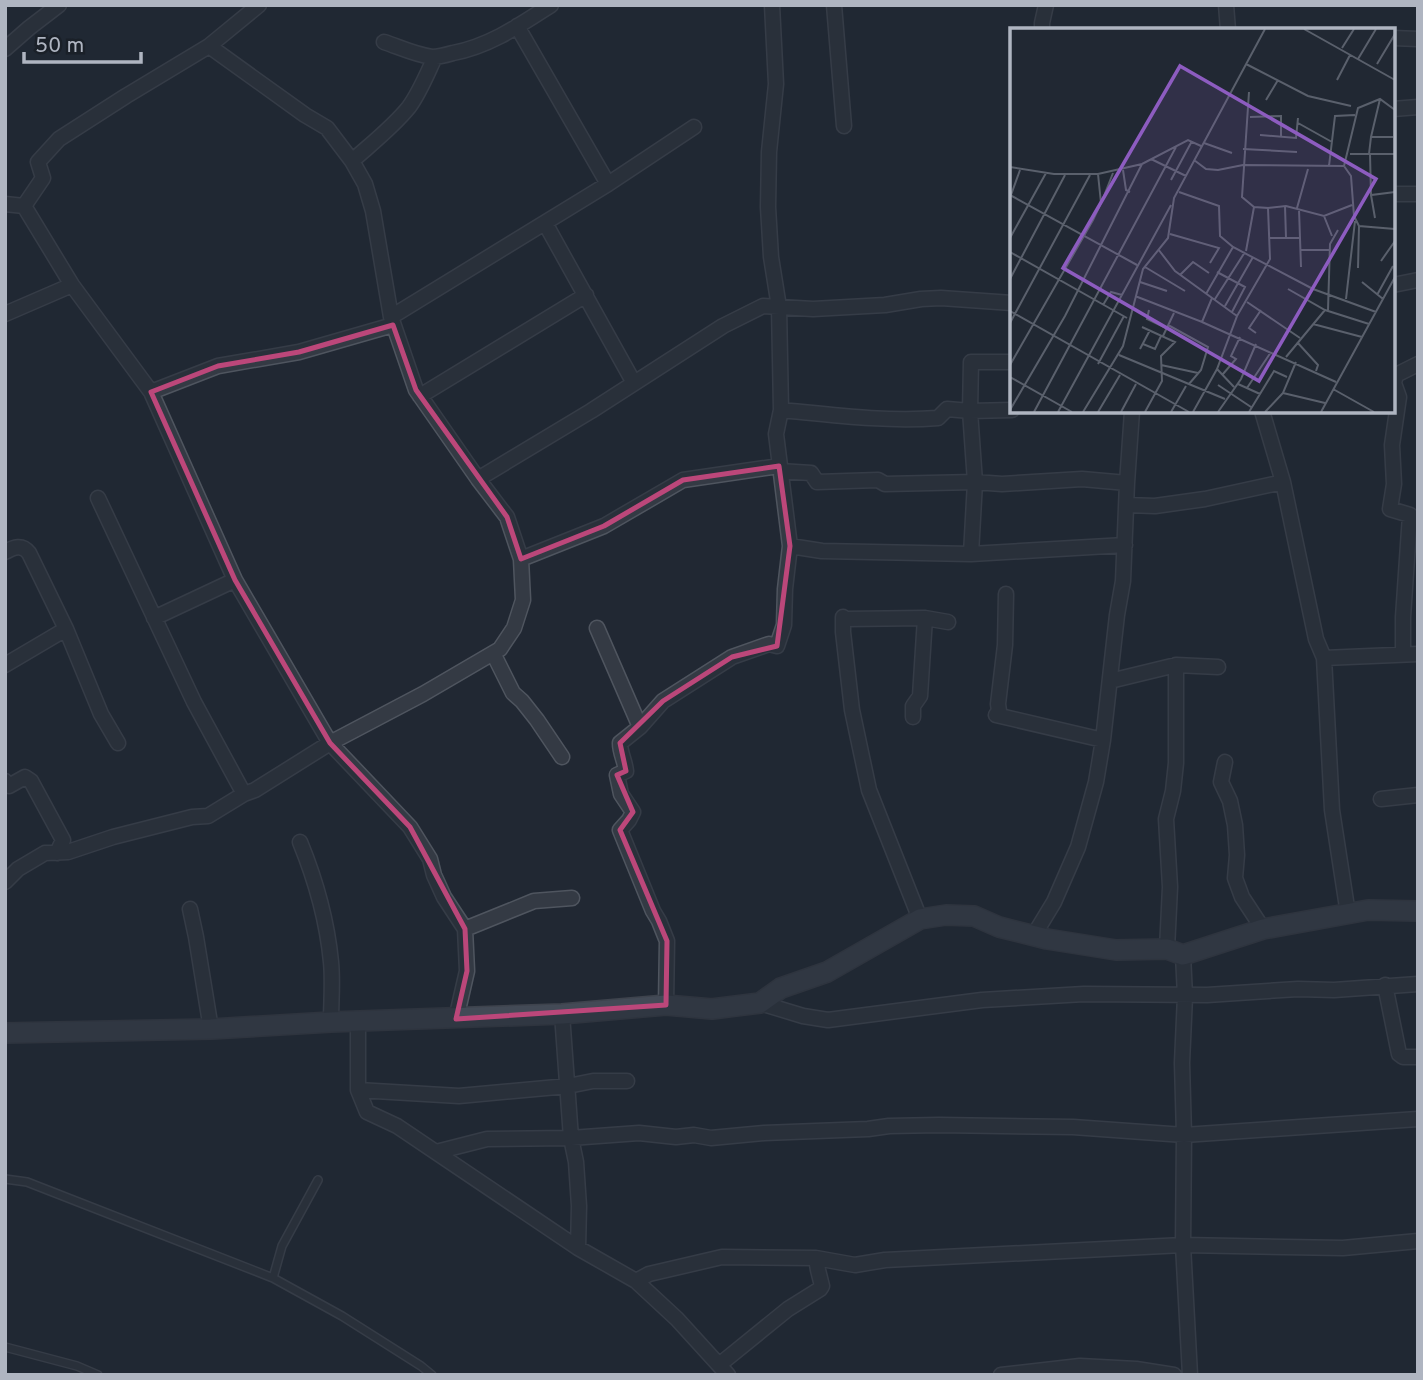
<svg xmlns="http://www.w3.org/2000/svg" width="1423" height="1380" viewBox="0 0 1423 1380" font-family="Overpass,sans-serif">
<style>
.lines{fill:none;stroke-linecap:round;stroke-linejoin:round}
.lane-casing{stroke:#4f555f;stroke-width:10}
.street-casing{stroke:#4f555f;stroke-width:17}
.secondary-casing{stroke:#3e434d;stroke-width:22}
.lane{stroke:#343a44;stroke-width:7}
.street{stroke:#343a44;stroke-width:14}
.secondary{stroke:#434a56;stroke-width:19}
.marked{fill:none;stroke:#bc477a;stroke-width:5;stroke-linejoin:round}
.inset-road{fill:none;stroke:#5a606c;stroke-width:2}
.view{fill:#8d5cc0;fill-opacity:0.15;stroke:#8d5cc0;stroke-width:3.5}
.inset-edge{fill:none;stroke:#afb5c1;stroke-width:3.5}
</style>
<rect width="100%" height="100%" fill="#212833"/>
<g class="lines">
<g class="lane-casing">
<path id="lane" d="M5 1179 27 1182 273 1278 282 1246 318 1180
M273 1278 342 1316 421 1366 432 1375
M5 1347 77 1366 98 1375"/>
</g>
<g class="street-casing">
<path id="street" d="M834 5 844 126
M1226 5 1228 30
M517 26 608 184
M1042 30V23L1046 5
M1393 38 1418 39
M384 42C399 47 416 55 432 57 439 57 446 55 453 53 490 46 520 25 551 5
M209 46 305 115 327 128 352 161 365 184 373 211 391 317 416 390 478 479
M5 49 29 28 59 5
M1393 109 1418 107
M352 161C371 144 393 127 409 107 420 92 427 74 435 57
M1393 194H1418
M5 204 24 206
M24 206 72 285 151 392 235 580 330 743 410 827 430 859 434 875 444 897 465 929 467 971 456 1019
M24 206 43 178 38 162 59 139 126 96 209 46 259 5
M545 223 634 383
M1393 285 1418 280
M5 314 72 285
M391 317 608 184 694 127
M151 392 218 366 299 352 393 325
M420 396 586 295
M781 410C833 415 886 422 938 418L947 409 970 411 1012 410
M1262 411 1283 482
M780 471 811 473 817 482 878 480 885 484 975 482 1002 484 1082 479 1127 483
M98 498 194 702 244 794
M1127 505 1155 506 1205 499 1283 482 1316 639 1324 658 1332 810 1348 914
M790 546 822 551 971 554 1125 545
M5 552C14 547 22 544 29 553L66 629 101 714 118 743
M971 554 975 482 970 411 971 362H1012
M521 559 604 526 683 480 779 466
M1006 594 1005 645 998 704 999 711 996 715 1103 740
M154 618 235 580
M597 628 640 727
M493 653 513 693 522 701 537 720 562 757
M1403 654V617L1410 515 1390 509 1394 484 1392 445 1399 397 1394 383 1396 375 1418 364
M1324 658 1418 654
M5 665 66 629
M1110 681 1176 665 1218 667
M913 717V706L920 696 925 618
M1225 762 1221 782 1230 801 1235 825 1237 855 1235 878 1242 897 1263 929
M5 781 9 786 25 777 31 781 63 840 57 853
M1381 799 1418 795
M300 842C316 881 327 920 331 962 333 982 331 1003 331 1022
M5 882 18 869 45 853 68 852 113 837 192 817 208 816 244 794 255 790 330 743 423 694 500 649 514 628 523 600 521 559 507 517 478 479 591 411 723 326 763 306 813 309 885 305 921 299 941 298 1012 303
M190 909 196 937 211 1029
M920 919 869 790 852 710 843 632V617L846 619 925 618 948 622
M465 929 534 901 572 898
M1034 935 1054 902 1078 847 1096 782 1103 740 1117 615 1123 581 1127 483 1132 411
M1167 949 1170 887 1166 819 1173 791 1176 763V665
M1183 955 1185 996 1182 1063 1184 1135 1183 1245 1190 1375
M1385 985 1399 1054 1403 1057H1418
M760 1003 803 1016 828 1020 982 1000 1084 994 1207 995 1298 989 1334 990 1418 984
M666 1005 667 941 659 921 653 911 620 830 629 820 633 812 621 794 617 775 626 771C625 761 620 753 620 743L640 727 663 701 732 657 769 644 777 646 784 625 785 589 790 546 776 434 781 410 779 307 771 257 768 207 769 152 776 84 772 5
M562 1014 571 1138 576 1162 579 1206 578 1248
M358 1022V1090L367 1112 397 1126 578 1248 636 1281 677 1319 728 1375
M358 1090 459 1096 568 1086 593 1081H627
M436 1152 487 1139 571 1138 639 1133 676 1137 694 1135 711 1138 764 1133 868 1129 889 1126 939 1125 1073 1127 1184 1135 1418 1119
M636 1281 649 1274 722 1257 816 1258 855 1265 885 1260 1183 1245 1343 1248 1418 1241
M719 1365 788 1309 820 1289 822 1286 818 1270 816 1258
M1001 1375 1080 1366 1136 1369 1174 1375"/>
</g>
<g class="secondary-casing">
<path id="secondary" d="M5 1033 211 1029 331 1022 562 1014 666 1005 712 1009 760 1003 781 988 827 972 920 919 946 915 974 916 999 927 1047 939 1116 950 1167 949 1183 955 1263 929 1368 910 1418 911"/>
</g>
<use href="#lane" class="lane"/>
<use href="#street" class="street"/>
<use href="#secondary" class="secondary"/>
</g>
<path d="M0 0H1423V1380H0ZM393 325 416 390 507 517 521 559 604 526 683 480 779 466 790 546 777 646 732 657 663 701 620 743 626 771 617 775 633 812 620 830 667 941 666 1005 456 1019 467 971 465 929 410 827 330 743 235 580 151 392 218 366 299 352Z" fill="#212833" fill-opacity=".55" fill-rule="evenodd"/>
<path class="marked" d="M393 325 416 390 507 517 521 559 604 526 683 480 779 466 790 546 777 646 732 657 663 701 620 743 626 771 617 775 633 812 620 830 667 941 666 1005 456 1019 467 971 465 929 410 827 330 743 235 580 151 392 218 366 299 352Z"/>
<g transform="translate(1010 28)">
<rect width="385" height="385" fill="#212833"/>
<path class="inset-road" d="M294 1 385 52M332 20 344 1M348 31 366 1M236 36 298 68 341 78M367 36 385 6M327 52 340 27M256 72 268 52M240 89 271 88V109M288 95 322 114M250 107 286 110 288 90M361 109 370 71M194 115 222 125M233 121 287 124M340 126H385M359 126 361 109H383M360 126 361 167 385 164M141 131 176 148M184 132 196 141 208 142 233 137 334 138M319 138 325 88 345 87M334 138 348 80 370 71 385 82M334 138 341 148 344 188 349 198 385 201M0 139 44 146H88L132 136 178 112 191 118M113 142 116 162 120 164M161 152 182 113M169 164 209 178 210 208 223 219 303 261 366 284M0 167 127 237M1 167 10 142M361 167 365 190M92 173 103 145M275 178 276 210M258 180 276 178 314 188 342 177M287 180 298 141M289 181 291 239M314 188 322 208M160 206 209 220 200 235M0 210 36 145M259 210H289M148 221 165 243 227 288 207 341 183 384M290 222H319M236 223 244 179M0 224 117 290M371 233 385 213M135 239 175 263M348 240 349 198M207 244 235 259 222 284M170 247 183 234 199 245M0 251 55 147M130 254 157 263M352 254 373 271M278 261 315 282 359 296M196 266 223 219M367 267 383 238M125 268 192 294 202 270M205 271 235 224M336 271 345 193M237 274 290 310M93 277 101 264 112 267M215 278 243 229M139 282 137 291 156 300M318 282 320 216 328 202M0 283 179 384M227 288 260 231 258 180 244 179 232 169 239 64M192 294 326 354M0 295 80 147M303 296 352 309M158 297 198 319 191 342 179 356M132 299 165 314 151 328 152 353 135 384M246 305 239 300 251 282M153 308 164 285M287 314 308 337 306 343M133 316 145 321 151 308M130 321 140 302M109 327 215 371M276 329 315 282M88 336 114 288M0 337 83 192 91 175 88 146M151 337 188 345M207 341 224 359M213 346 226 331 221 328 230 309M0 349 62 384M228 356 250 366M208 357 241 379M237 360 261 324M323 361 364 384M273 365 315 375M0 382 55 288 132 136M24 384 166 119M48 384 161 177M73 384 113 318 133 241 158 210 164 170 255 1M88 384 110 347M111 384 126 356M161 384 176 358M208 384 231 351 246 316M239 384 264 343 277 349M255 384 273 365 286 334M311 384 385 249"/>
<path class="view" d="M170 38 366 151 249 353 53 240Z"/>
<rect width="385" height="385" class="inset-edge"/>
</g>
<rect width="1423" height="1380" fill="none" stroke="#afb5c1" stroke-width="14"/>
<path d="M24 52v10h117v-10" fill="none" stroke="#afb5c1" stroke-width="3.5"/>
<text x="35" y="52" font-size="21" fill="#afb5c1" stroke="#1a2028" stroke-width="5" paint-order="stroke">50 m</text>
</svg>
